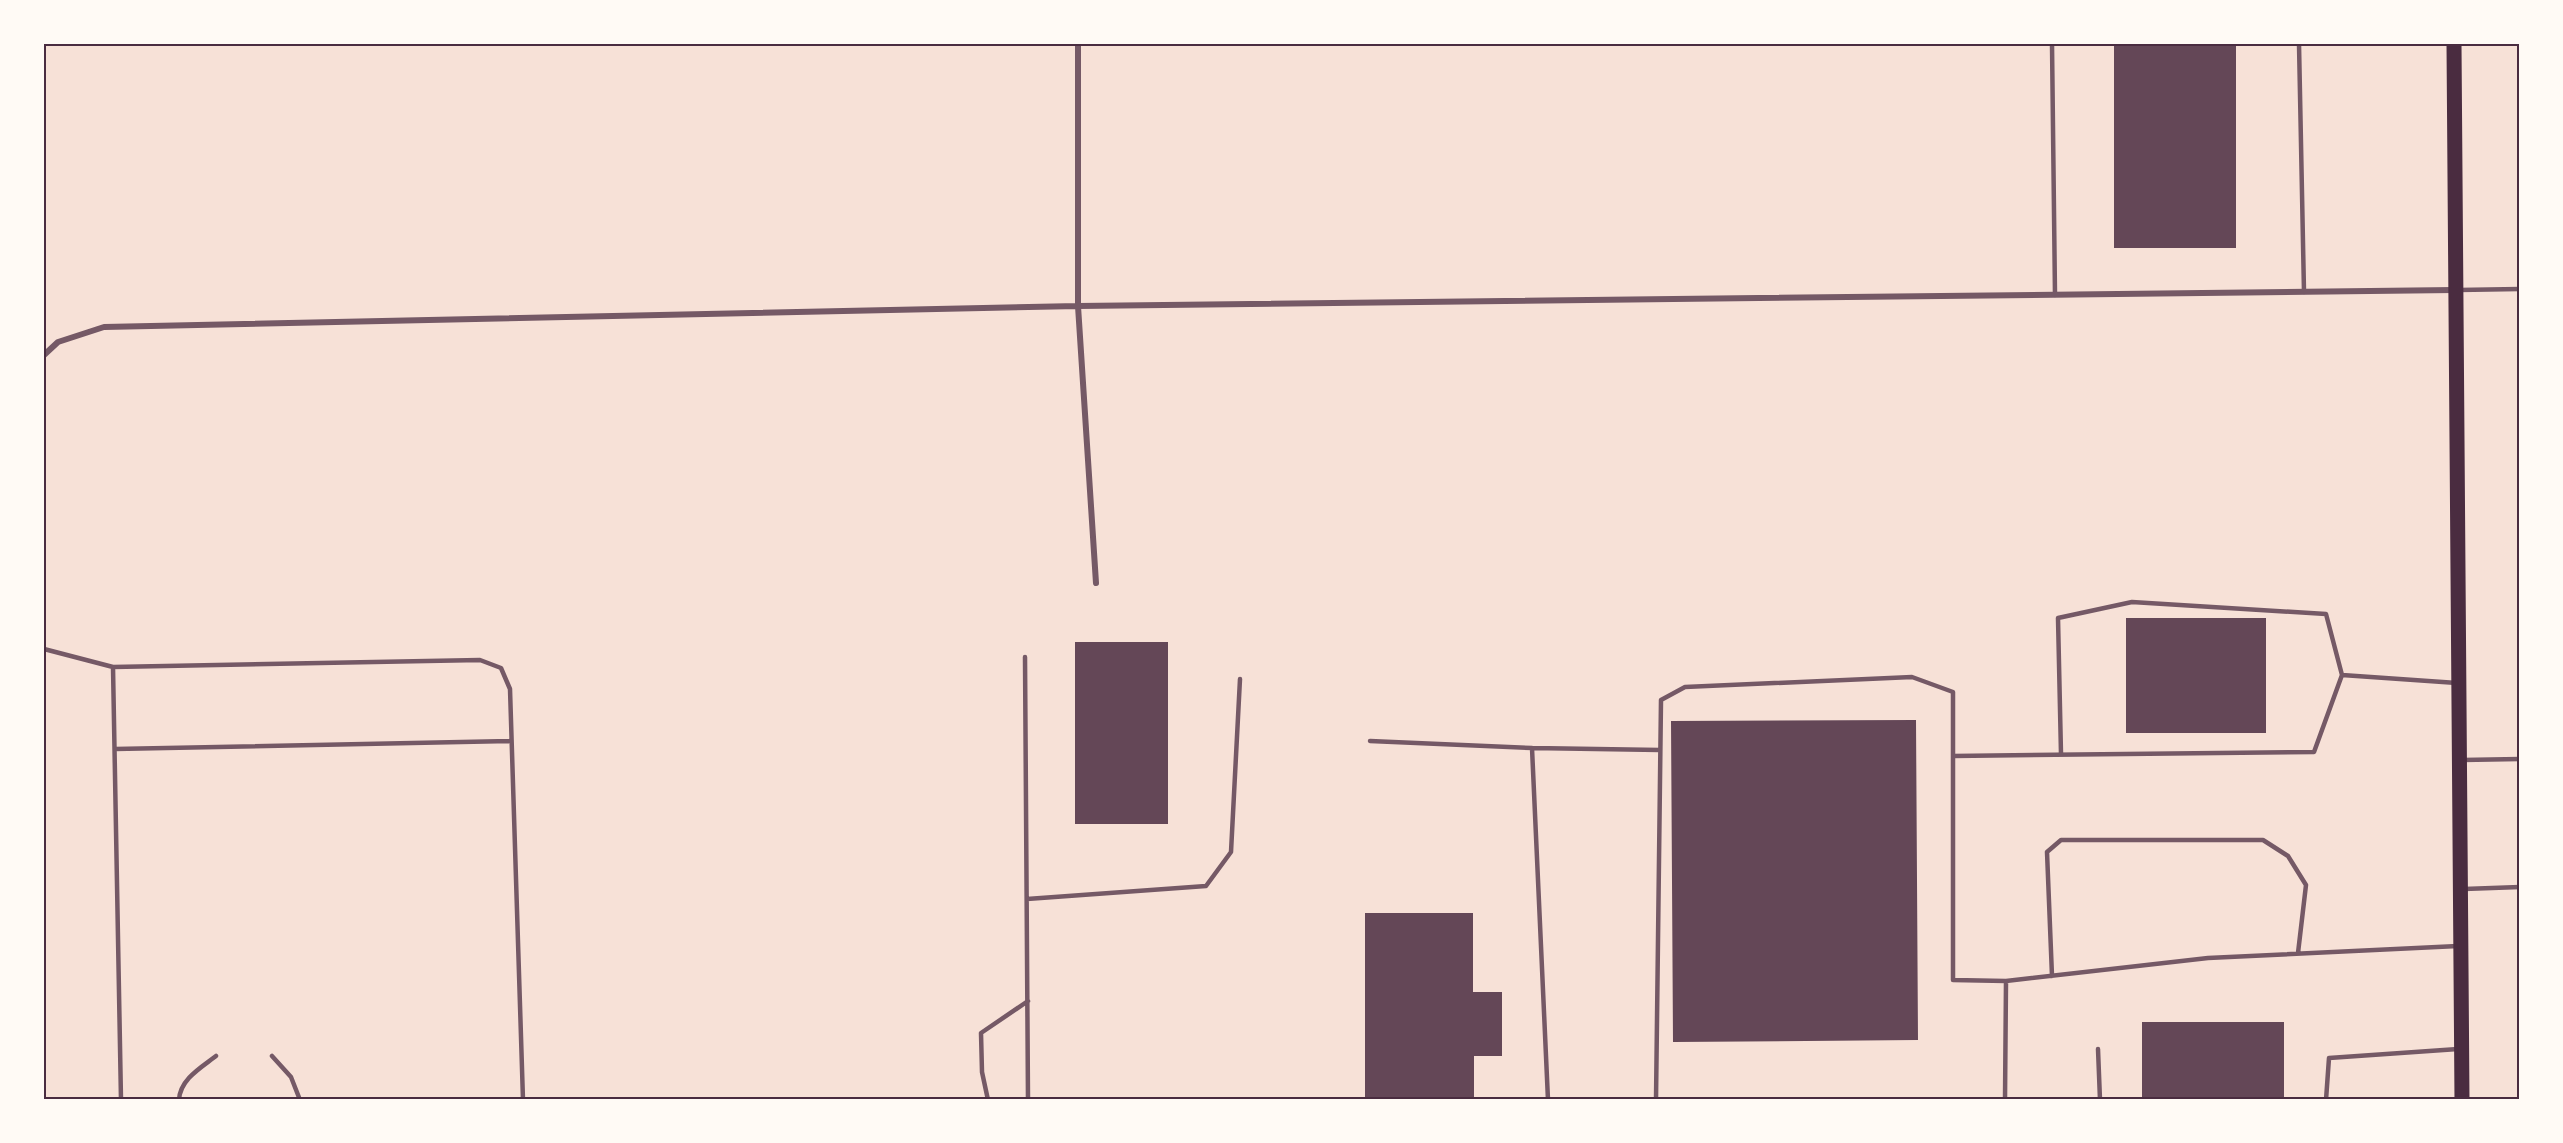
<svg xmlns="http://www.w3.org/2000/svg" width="2563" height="1143" viewBox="0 0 2563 1143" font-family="'Source Sans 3',sans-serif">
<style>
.building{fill:#644757}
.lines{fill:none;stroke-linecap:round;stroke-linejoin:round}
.service{stroke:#755966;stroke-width:4.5}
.minor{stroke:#755966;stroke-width:6}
.primary{stroke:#4a2c40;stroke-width:15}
.neatline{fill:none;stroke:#4a2c40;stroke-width:2}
</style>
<rect width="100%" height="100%" fill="#f7e1d7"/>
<path class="building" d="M2114 44H2236V248H2114Z
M2126 618H2266V733H2126Z
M1075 642H1168V824H1075Z
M1916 720 1918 1040 1673 1042 1671 721Z
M1365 913H1473V992H1502V1056H1474V1100H1365Z
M2142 1022H2284V1100H2142Z"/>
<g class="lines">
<path class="service" d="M2052 44 2055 295
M2299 44 2304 292
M2458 290 2520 289
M44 649 113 667 121 1100
M1025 657 1028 1100
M113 667 480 660 501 668 510 689 523 1100
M2342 675 2457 683
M1370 741 1532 748 1548 1100
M1532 748 1660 750
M115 749 511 741
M1953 756 2314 752 2342 675 2326 614 2132 602 2058 618 2061 754
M2462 760 2520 759
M2464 889 2520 887
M1027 899 1206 886 1231 852 1240 679
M2052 976 2047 852 2061 840H2263L2288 856 2306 885 2298 953
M2006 981 2208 958 2458 946
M2098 1049 2100 1100
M272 1056 291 1077 300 1100
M179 1100C180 1079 202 1067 216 1056
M988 1100 982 1072 981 1033 1028 1001
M1656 1100 1661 700 1685 687 1912 677 1953 692V980L2006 981 2005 1100
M2326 1100 2329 1058 2458 1049"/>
<path class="minor" d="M1078 44V306L1096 583
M44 355 58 342 104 327 1078 306 2454 290"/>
<path class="primary" d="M2454 44 2462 1100"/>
</g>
<rect width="2563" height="1143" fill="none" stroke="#fffaf5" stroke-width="90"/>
<rect x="45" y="45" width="2473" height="1053" class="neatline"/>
</svg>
